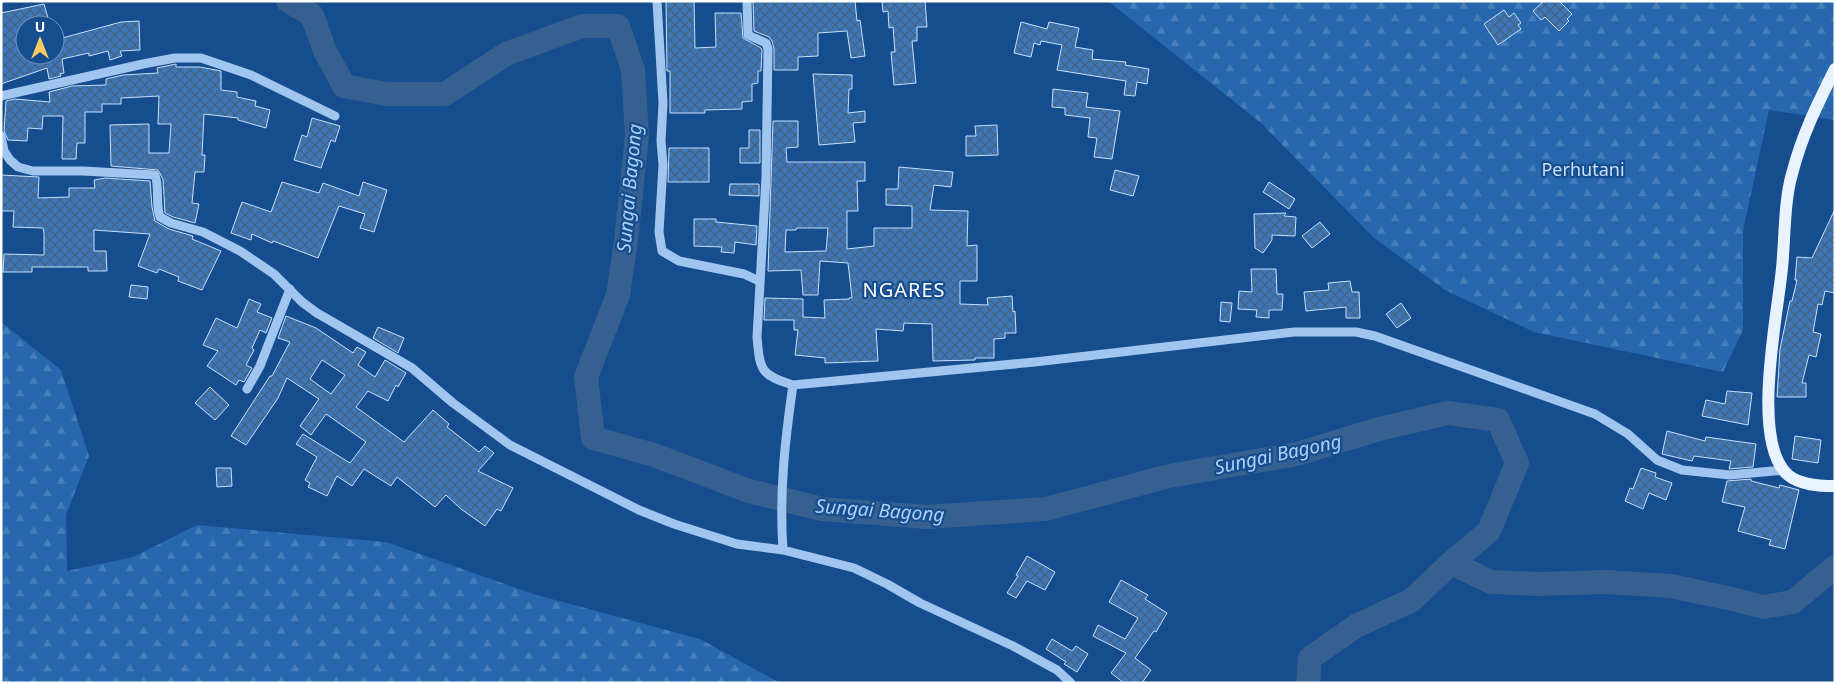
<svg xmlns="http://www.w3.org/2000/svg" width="1836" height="684" viewBox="0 0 1836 684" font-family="'Noto Sans',sans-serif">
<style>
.forest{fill:url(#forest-firs)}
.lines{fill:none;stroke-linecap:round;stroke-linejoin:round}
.river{stroke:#36608f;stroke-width:24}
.building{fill:url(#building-cross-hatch);stroke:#c7e0fc;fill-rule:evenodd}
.minor{stroke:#a0c6f0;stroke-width:9}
.major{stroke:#e9f2ff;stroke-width:12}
.labels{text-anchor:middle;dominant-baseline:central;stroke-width:4.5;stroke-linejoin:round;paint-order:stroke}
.park-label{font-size:18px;fill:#c7e0fc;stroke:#154d8f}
.water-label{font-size:19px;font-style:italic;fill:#acd0f7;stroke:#154d8f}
.quarter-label{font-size:20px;letter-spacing:1px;fill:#fff;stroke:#154d8f}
</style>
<defs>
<pattern id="forest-firs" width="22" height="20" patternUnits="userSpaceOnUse" patternTransform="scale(1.25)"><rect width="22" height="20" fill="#2767ae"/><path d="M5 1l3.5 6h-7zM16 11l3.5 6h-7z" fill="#477eba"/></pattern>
<pattern id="building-cross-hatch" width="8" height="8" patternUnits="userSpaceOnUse" patternTransform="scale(1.25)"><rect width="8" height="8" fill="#3d77b8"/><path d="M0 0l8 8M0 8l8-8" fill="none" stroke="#446282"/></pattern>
</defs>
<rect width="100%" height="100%" fill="#154d8f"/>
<path class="forest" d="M1108 1H1835V120L1769 110 1743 231V330L1723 372 1534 332 1445 290 1373 237 1261 123Z
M1 322 61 370 89 456 66 515 67 571 133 557 197 525 386 542 533 594 700 639 780 683H1Z"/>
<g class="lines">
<path class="river" d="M288 1 312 15 325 51 344 86 387 94H445L506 54 582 26H618L633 70 637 135 626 241 618 295 586 377 593 438 654 455 749 491 822 509 927 517 1046 509 1169 476 1297 454 1379 429 1448 413 1498 420 1517 463 1489 531 1451 563 1412 600 1356 626 1310 658 1308 683
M1451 563 1491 582 1539 584 1606 582 1671 586 1732 599 1763 607 1793 602 1835 567"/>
</g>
<path class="building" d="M666 1H694L695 48 716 47 715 13H741L743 38 761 48 762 50 761 71H758V83L752 84V101L742 102V109L705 110V113H670V71H667Z
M753 1H855L857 21 860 20 865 56 851 58 847 31 818 33V56L798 57V70H774V49L772 41 769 37 754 31Z
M882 1H925L927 27H917V41H912L916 83 894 85 891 52H895L893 27 889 28 888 11 883 12Z
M1544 1H1559L1572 14 1567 19 1569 21 1559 31 1545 17 1541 20 1533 11Z
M44 4 50 25H25V55H55V40L121 22 139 21 140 50 120 51 122 56 110 60 108 51 89 56V53L62 59 64 73 60 74 61 76 49 79 47 68 1 84V13Z
M1504 10 1509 17 1514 13 1521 23 1518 25 1521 29 1498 45 1484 24Z
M1021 22 1047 29 1049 22 1079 28 1075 47 1093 50 1092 59 1126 62 1125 65 1149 69 1147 84 1137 82 1135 96 1124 95 1126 81 1057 70 1062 45 1041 41 1040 45 1034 43 1031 57 1014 53Z
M176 64V67H200L221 71V90L237 92V97L256 101 255 106 270 110 266 128 238 120V118L204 114 202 155H205L204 172H195L192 203 199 204 195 223 173 217 165 213 163 179 158 170 111 166 110 125 149 124V153H169L171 124H158L159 96 121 98V104H102V112H85V143H77L76 159H62L63 116H43L42 129 28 128 27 141 8 140 4 131 6 101 15 99 50 102 49 92 72 86 106 85V79L123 75 158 73 157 68Z
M813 74 852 75V89H849L848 113 865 111V122L853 123 855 142 819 145Z
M1053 89 1088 93 1086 107 1120 111 1112 159 1094 157 1097 138 1088 137 1090 118 1065 115V108L1052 107Z
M312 118 340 126 335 142 331 140 321 168 294 160 302 135 307 137Z
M773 121H798V147L786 148 787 162H865V181H857L858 211H847V249L874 246V228H912V206L886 205V189H898L899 167 953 172 951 187 934 185 930 210 968 211 967 246 977 245V281H960V304L988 305 987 298 1012 296 1013 312 1015 311 1016 333H1005V338L994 339V358H975V360L933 361 932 324 904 323 903 331 876 329 878 361 825 363V358L795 355 798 330H794V320H764L765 298 803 299V317L825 318 824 300 849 299V298H852L848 263 820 261 818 295H803L801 270 768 271ZM797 228H828L826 251 785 252 786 230H796Z
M997 125 998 155 966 156V136H976L975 126Z
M749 130H760V163H740V148H749Z
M669 148H709V182H668Z
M1115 170 1139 176 1133 196 1110 190Z
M1 175 39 177 38 198 69 197V188H95L94 180 105 178 150 181 152 207 155 221 169 229 193 236 192 239 221 251 202 290 178 281 179 277 159 269 157 273 138 266 150 234 94 230V251H106L107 271H88V267H32V272H3L4 254 44 255V233L43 228 13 227 14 211H1Z
M282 182 319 193 323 183 359 196 363 182 387 190 374 232 360 228 365 214 339 206 318 258 273 241 272 243 252 234 251 240 231 233 242 202 271 212Z
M1269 182 1295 199 1289 209 1263 192Z
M730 184H759V196L729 195Z
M1835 209V293L1825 291 1822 305 1818 304 1813 332 1821 334 1816 357 1809 355 1802 383H1806V397H1777L1780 349 1790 301H1792L1797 280H1795L1797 257 1812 258Z
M1286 213 1284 216 1296 217 1295 236 1272 235V240L1263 253 1255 248 1254 214Z
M694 219H716V222L757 226 756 245 735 242 734 253 721 252 722 247 694 246Z
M1320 222 1330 234 1312 248 1302 236Z
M1251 269H1276L1277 294H1283L1282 310H1269V318L1256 317 1257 310 1238 309 1239 291 1252 292Z
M1350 281 1352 292H1359L1360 318H1346V307L1306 311 1304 292 1329 290 1328 283Z
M131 285 148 287 147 299 129 297Z
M249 299 261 304 257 312 272 318 266 333 260 330 252 348 254 350 246 365 252 368 244 382 239 380 236 385 207 366 218 351 203 345 216 318 237 328Z
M1221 302 1232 303 1230 322 1220 321Z
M1401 303 1411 318 1397 328 1386 314Z
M286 316 316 328 353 353 357 347 366 352 358 365 375 377 385 360 406 373 398 387 396 385 388 401 368 391 356 407 404 442 433 410 449 424 447 427 479 452 485 446 494 453 478 471 513 488 501 511 497 509 485 526 461 509 446 495 435 507 397 477 391 486 364 469 352 486 337 476 327 496 308 487 310 483 305 480 317 457 296 444 303 434 350 463 366 442 326 414 311 435 300 426 319 399 287 378 278 398 246 445 231 436 270 376H272L290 342 278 338ZM322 360 345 375 331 394 310 379Z
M378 327 404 338 398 353 373 338Z
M210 387 229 405 215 420 195 403Z
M1727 391 1752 393 1748 425 1702 416 1706 400 1725 404Z
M1667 431 1705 441 1706 437 1756 444 1753 467 1729 469 1731 461 1694 456 1692 461 1662 454Z
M1795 436 1821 440 1818 463 1792 459Z
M216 468H231L232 486 217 487Z
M1641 468 1656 473 1655 477 1672 483 1666 500 1649 493 1643 509 1625 501 1630 488 1633 489Z
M1751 479V481L1779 488 1780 485 1799 490 1785 549 1769 545 1771 540 1738 531 1745 507 1722 502 1727 481Z
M1027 556 1055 572 1045 590 1027 581 1016 598 1007 593 1018 576 1016 575Z
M1121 580 1148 595 1145 599 1167 613 1156 632 1154 631 1135 658 1151 670 1142 683H1124L1111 673 1126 653 1093 636 1098 625 1125 639 1138 618 1109 602Z
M1052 639 1072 651 1076 646 1088 654 1077 672 1064 664 1066 662 1046 649Z"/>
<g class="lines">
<path class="minor" d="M657 1 663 103 661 141 663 165 659 232 662 251 679 261 744 274 759 281
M747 1 748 35 766 43 768 49 766 177 757 337C760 370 760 375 793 385L1035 362 1294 332H1356L1375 336 1595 414 1628 434 1657 460 1682 470 1730 475 1784 470
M1 96 143 64 175 58H201L251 75 335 116
M1 136 4 151 10 160 18 167 33 171H83L155 175C160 188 155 203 160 217L171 223 203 232 240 251 274 274 302 302 317 313 412 368 453 403 510 445 639 510 674 524 737 544 783 550
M793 385C785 440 779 494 783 550L854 568 887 584 920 603 1013 646 1057 670 1071 683
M247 389 260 366 290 289"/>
<path class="major" d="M1835 69C1817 105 1802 135 1792 174 1784 201 1785 239 1782 268 1778 313 1750 442 1788 475 1800 485 1819 486 1835 486"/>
</g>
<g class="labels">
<g class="park-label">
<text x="1583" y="169">Perhutani</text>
</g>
<g class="water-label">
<text transform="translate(629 188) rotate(-85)">Sungai Bagong</text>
<text transform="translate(1278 454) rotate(-12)">Sungai Bagong</text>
<text transform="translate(880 510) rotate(4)">Sungai Bagong</text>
</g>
<g class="quarter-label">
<text x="904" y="289">NGARES</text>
</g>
</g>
<rect width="1836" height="684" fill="none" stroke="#ffffff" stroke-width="5"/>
<g transform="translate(40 40)"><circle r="24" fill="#154d8f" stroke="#7394bc"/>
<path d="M0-4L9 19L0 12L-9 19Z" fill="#ffcd5f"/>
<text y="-8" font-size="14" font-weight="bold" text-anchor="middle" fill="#ffffff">U</text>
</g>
</svg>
